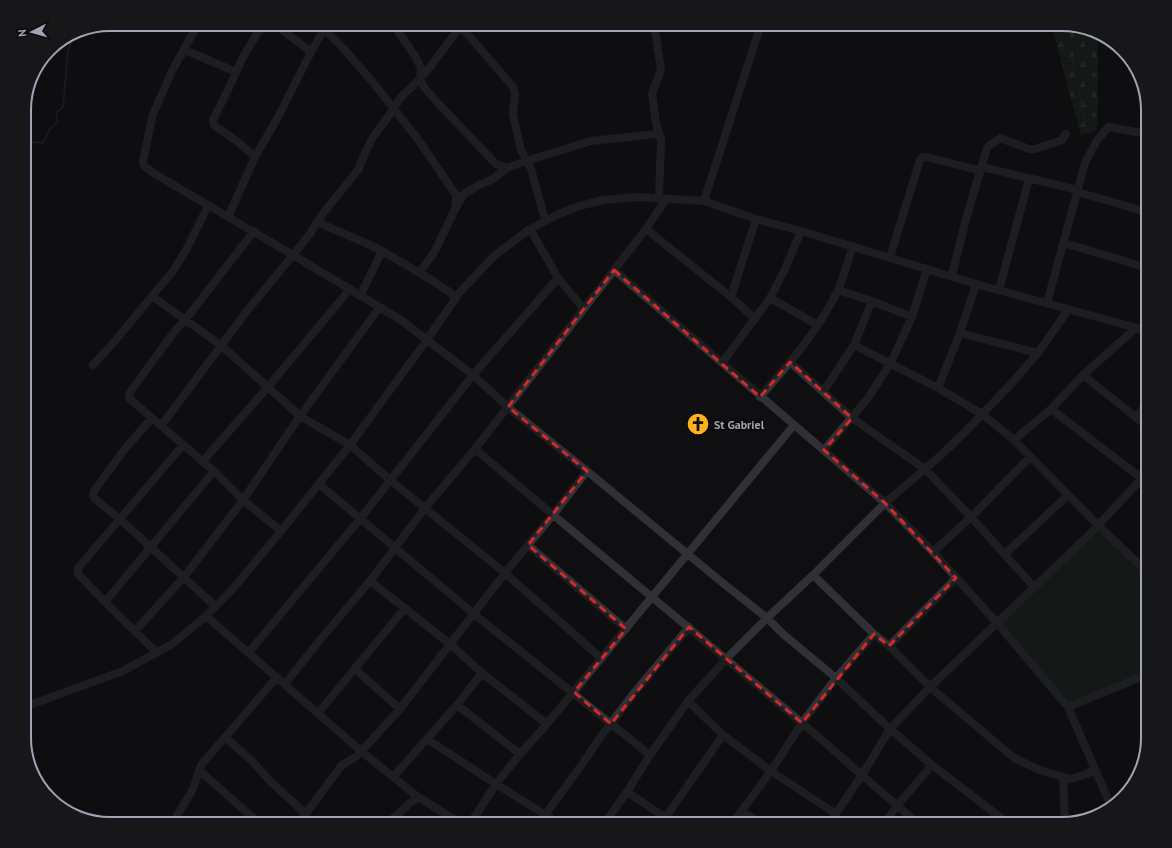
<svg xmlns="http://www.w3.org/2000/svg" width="1172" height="848" viewBox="0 0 1172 848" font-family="'PT Sans',sans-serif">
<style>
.forest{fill:url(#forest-firs)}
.park{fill:#1c241d}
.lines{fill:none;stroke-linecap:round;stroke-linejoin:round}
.stream{stroke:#252e35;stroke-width:1.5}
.minor{stroke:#303136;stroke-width:8}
.marked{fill:none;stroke:#d62828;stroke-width:3;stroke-dasharray:8 5;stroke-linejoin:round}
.labels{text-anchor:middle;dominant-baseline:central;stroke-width:4;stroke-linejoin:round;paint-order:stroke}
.poi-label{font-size:12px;font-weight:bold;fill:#9fa5b3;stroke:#0b0b0c;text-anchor:start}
.rim{fill:none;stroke:#9fa5b3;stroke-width:2}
</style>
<defs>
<pattern id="forest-firs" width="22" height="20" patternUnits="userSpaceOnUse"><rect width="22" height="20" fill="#1c241d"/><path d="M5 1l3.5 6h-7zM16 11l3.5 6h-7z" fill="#3a413b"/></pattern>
</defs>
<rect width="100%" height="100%" fill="#0f0f11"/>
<path class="forest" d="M1051 24H1063L1098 36V102L1097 130 1081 136Z"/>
<path class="park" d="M1098 524 1148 572V675L1069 706 998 622Z"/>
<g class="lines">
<path class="stream" d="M1063 24 1078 50 1072 60 1087 130
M24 150 33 142 43 143 50 129 58 121 56 113 63 107 68 51 74 32"/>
<path class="minor" d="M277 24V26L311 52
M393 24 415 56 421 68 420 79 424 87 436 101 496 164 507 168
M457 24 471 38 513 87 515 93 513 114 521 150 531 169 545 220
M654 24 661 70 652 93 656 123 661 140 659 198
M460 27 430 67 418 81 401 97 393 110 373 137 365 153 358 170 324 212 309 235 293 255 401 320 473 375 508 407 587 471 724 584 767 618 783 634 836 678 890 729 932 765 1009 824
M324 29 343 48 371 80 417 138 456 195 455 209 435 251 419 273
M185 50 236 72
M1144 133 1148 119
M255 157 238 142 214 125 213 120 227 92 243 57 258 32 267 24
M982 167 1078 190
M1077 192 1130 207 1148 214
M704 201 761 24
M208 206 186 250 173 271 152 296 222 346 300 416 350 445 390 480 505 573 601 658
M455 209 464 194 479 185 493 179 507 168 526 161 591 141 647 135 659 133
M228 217 255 157 277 119 311 52 327 24
M317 222C339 232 361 240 382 251
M530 229 558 278 584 309
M646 229 731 297 755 319
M254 231 186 319 174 332 130 392 129 397 131 400 214 471 243 500 281 531
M1064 243 1148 268
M890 257 920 160 923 157H927L981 171
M614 270 885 503 933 552 997 623 1068 707 1111 806
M952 275 966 219 987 148C991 142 995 143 1000 138L1029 149H1035L1062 140 1066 134
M838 290 872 301 912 317
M999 290 1029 179
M360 296 382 251 430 279 451 293 455 300
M731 297 756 219
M770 298 818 325
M1047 303 1085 163 1096 142 1108 127 1148 134
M960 333 1038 353
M854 345 938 388 982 414 1014 440 1098 525 1148 573
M790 362 852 418 925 469 971 517 1034 587
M722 363 770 298 785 269 801 231
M93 365 114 342 152 296
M1083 375 1148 427
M938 388 960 333 976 284
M823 392 854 345 872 301
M760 397C789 364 819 330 838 290 844 276 848 261 853 246
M1051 409 1136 474 1143 477 1148 481
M152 418 124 450 94 491 93 495 95 499 120 519 215 606
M1136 418 1148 400
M161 426 247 311 293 255 155 174 144 166 143 161 153 114 161 96 172 71 198 24
M1014 440 1051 409 1083 375 1136 328
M475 449C583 541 694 631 802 723 841 756 879 791 919 824
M824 450 868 398 890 364 912 317 927 269
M202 462 268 387 350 289
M319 484 474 614 650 755
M528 545 626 629
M933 552 971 517 1030 457
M1005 554 1068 495
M813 575 874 634 889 646 930 687 1014 758 1040 770 1070 779 1087 774 1095 769
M370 581 450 644 482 673 547 724
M105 602 78 574V568L183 445
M206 616 361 751 418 797 462 824
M135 631 184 577 243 500 300 416 379 308
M889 646 956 578
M249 652 360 519 473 375 558 278
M157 653 105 602 214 471
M355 669 400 709
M285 684 319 641 370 581 425 508 475 449 646 229 666 199
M688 701 723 735 771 771 836 814
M457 705 520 754
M24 707 123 671 172 644 206 616 231 591 281 531 350 445 426 341 460 292 494 256 530 229 559 214 579 206 603 200 637 197 704 201 756 219 801 231 976 284 1148 331
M1068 707 1148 674
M318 713 405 608
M225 737 251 760 270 781 306 814
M427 739 496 784 560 824
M199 770 251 816 263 824
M393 777 457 705 482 673
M1063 777 1065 823
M627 792 675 824
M741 811 762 824
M545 815 583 763 599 739 634 693 689 627
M359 820 363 824
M174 824 178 814 193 789 201 765 277 677
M246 824 251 816
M298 824 342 765 357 756 400 709 505 573 553 515 587 471
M387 824 410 803 418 797
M470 824 496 784 520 754 547 724 794 425
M604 824 627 792 650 755 688 701 726 659 767 618 813 575 885 503 940 456 966 431 1010 385 1038 353 1068 310
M661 824 723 735
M732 824 771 771 802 723 836 678 874 634
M829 824 862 775 890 729 930 687 1088 536 1148 472
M884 824 897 806 932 765"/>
</g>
<path d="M0 0H1172V848H0ZM614 270 760 397 790 362 852 418 824 450 885 503 956 578 889 646 874 634 802 723 689 627 611 724 574 692 626 629 528 545 587 471 508 407Z" fill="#0f0f11" fill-opacity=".55" fill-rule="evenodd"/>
<path class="marked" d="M614 270 760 397 790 362 852 418 824 450 885 503 956 578 889 646 874 634 802 723 689 627 611 724 574 692 626 629 528 545 587 471 508 407Z"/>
<defs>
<g id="church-disc" transform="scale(1.15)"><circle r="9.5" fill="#ffb31a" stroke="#0b0b0c"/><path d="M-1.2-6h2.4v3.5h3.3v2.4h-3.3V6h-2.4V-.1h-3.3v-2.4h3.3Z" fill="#111"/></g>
</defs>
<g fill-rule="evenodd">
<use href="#church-disc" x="698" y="424"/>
</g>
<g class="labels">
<g class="poi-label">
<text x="714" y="424">St Gabriel</text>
</g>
</g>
<path d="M0 0H1172V848H0ZM110 31H1062A79 79 0 0 1 1141 110V738A79 79 0 0 1 1062 817H110A79 79 0 0 1 31 738V110A79 79 0 0 1 110 31Z" fill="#171719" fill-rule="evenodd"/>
<path class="rim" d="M110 31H1062A79 79 0 0 1 1141 110V738A79 79 0 0 1 1062 817H110A79 79 0 0 1 31 738V110A79 79 0 0 1 110 31Z"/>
<g transform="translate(32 32) rotate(264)" stroke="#0b0b0c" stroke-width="3" paint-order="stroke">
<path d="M0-3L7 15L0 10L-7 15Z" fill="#9fa5b3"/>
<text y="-6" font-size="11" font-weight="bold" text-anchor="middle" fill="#9fa5b3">N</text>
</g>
</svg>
